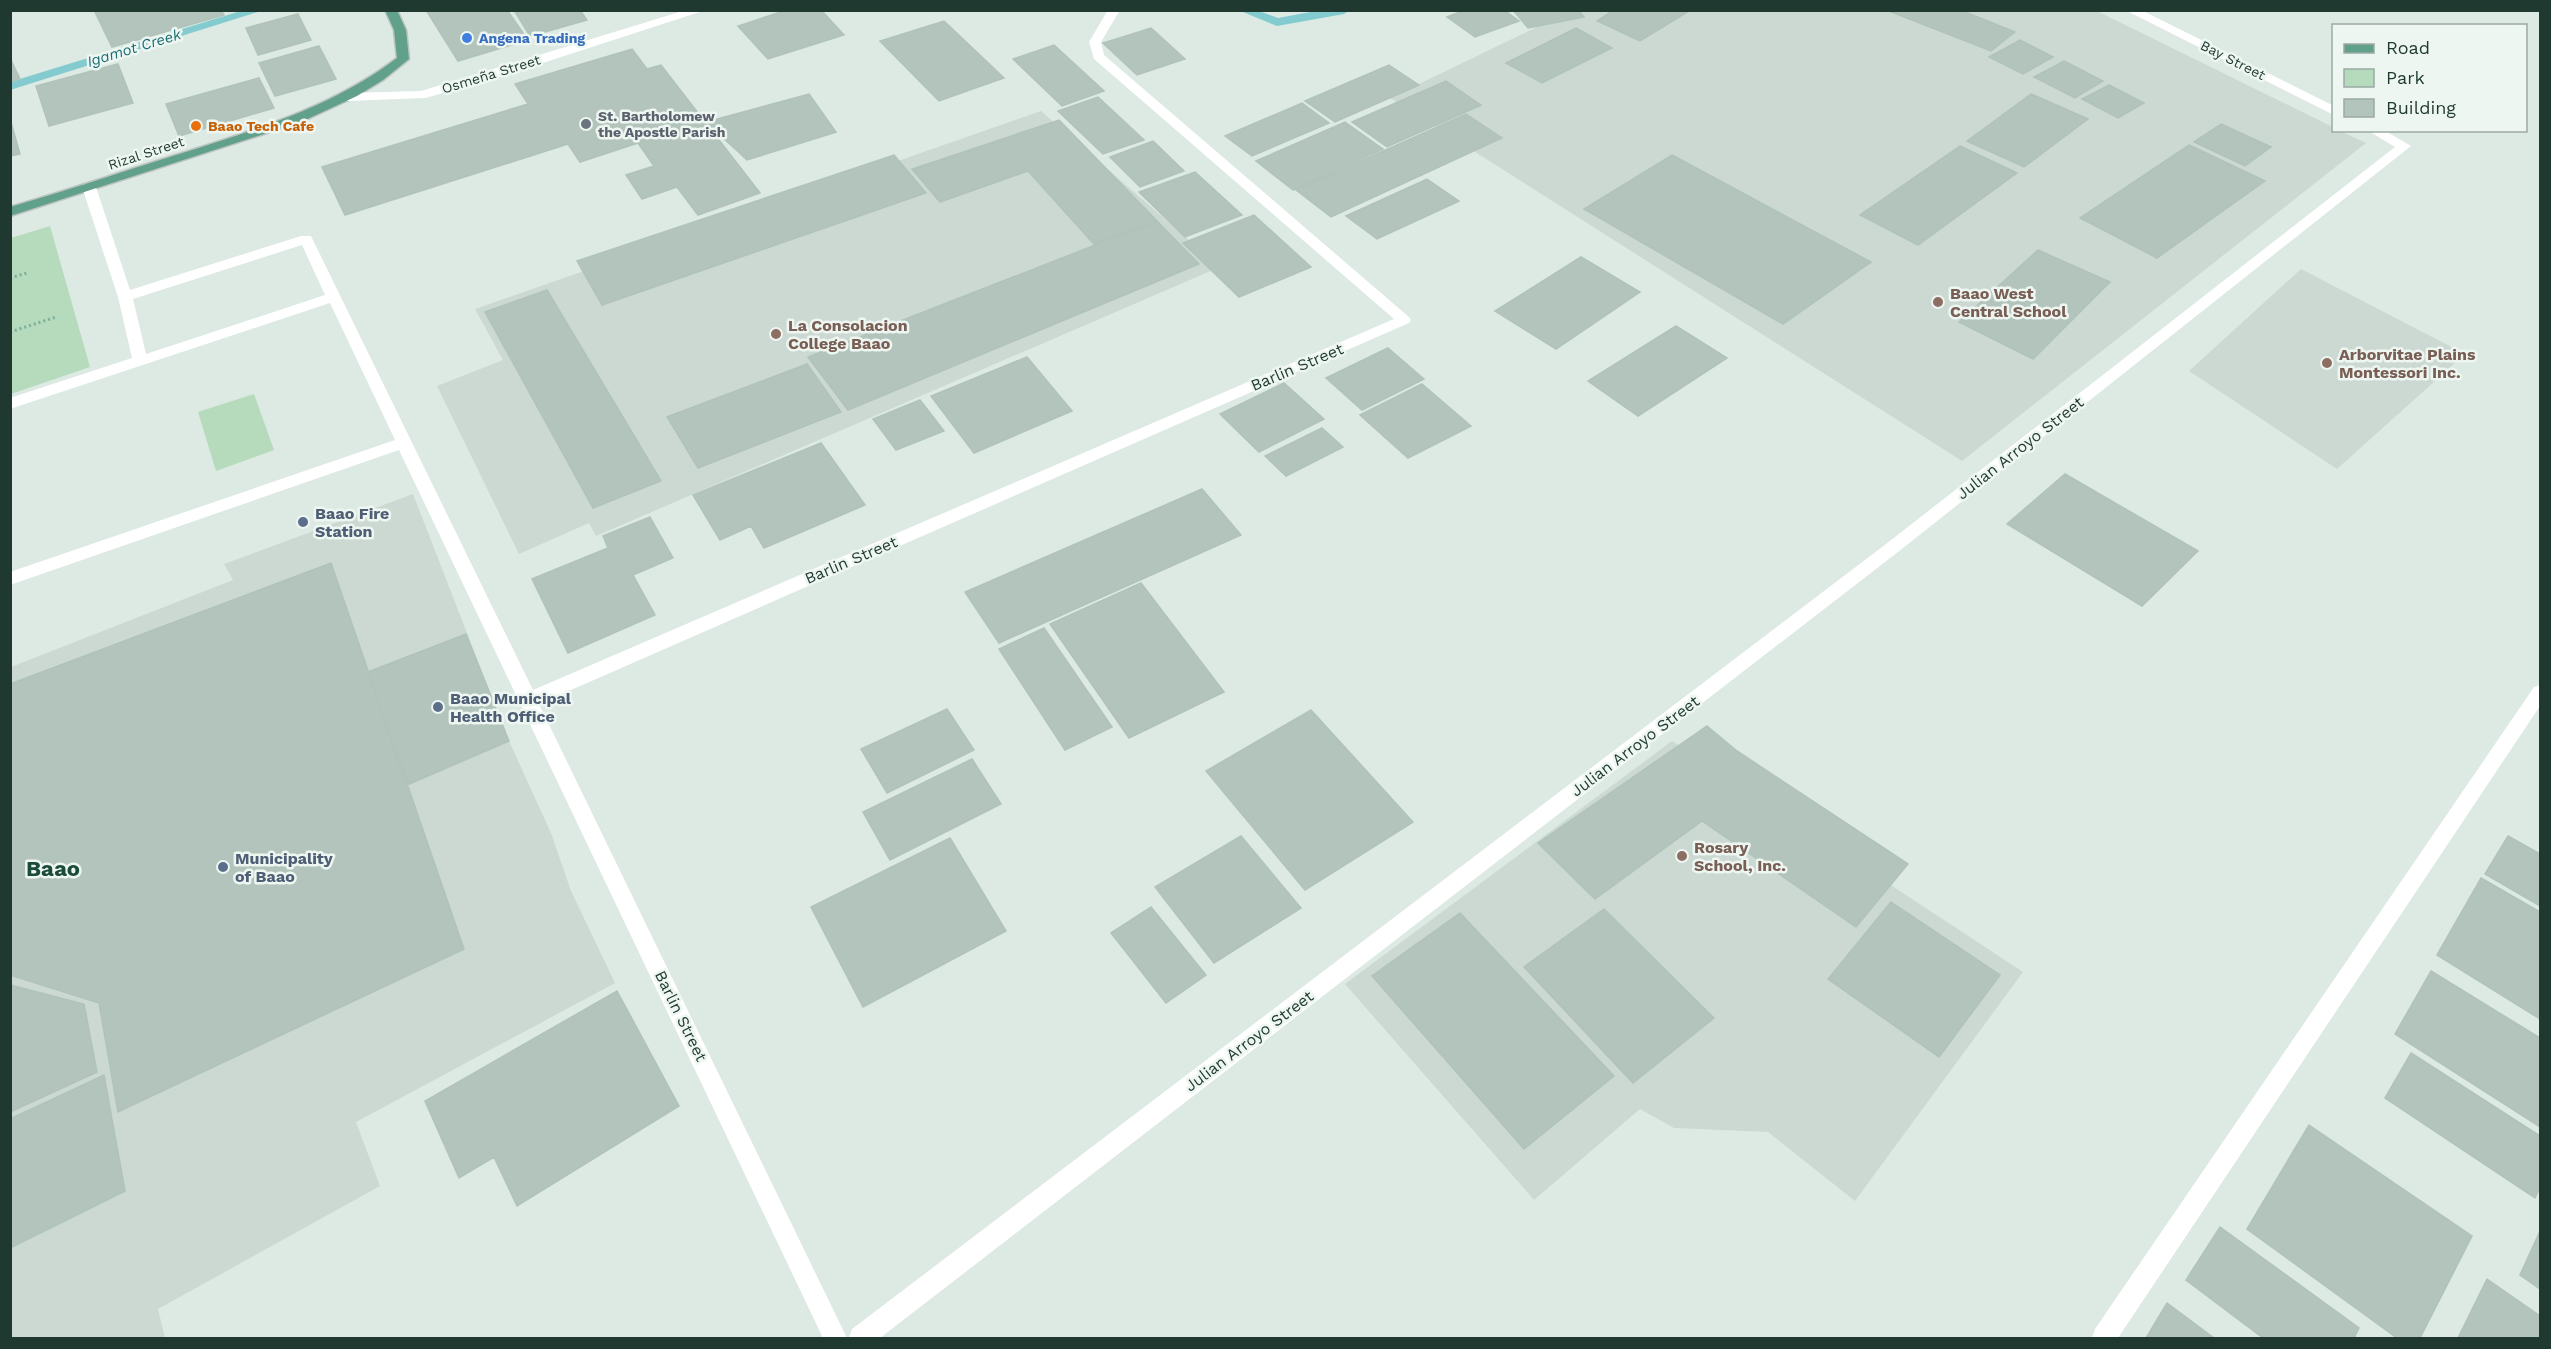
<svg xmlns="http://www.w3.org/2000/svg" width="2551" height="1349" viewBox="0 0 2551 1349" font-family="'Work Sans',sans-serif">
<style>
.built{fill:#ccd9d2}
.green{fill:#b5dbbc}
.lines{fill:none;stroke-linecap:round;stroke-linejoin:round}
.stream{fill:#84cbd0;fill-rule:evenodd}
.building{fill:#b3c4bc;stroke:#b0c3b9;stroke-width:1.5}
.major-casing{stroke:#bcc4c1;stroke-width:3}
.path{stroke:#7dae9a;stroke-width:3;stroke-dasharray:2 3;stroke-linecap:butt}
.minor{fill:#fff;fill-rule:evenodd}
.major{fill:#61a08a;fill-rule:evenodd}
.shop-dot{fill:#3f7fe0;stroke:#eef6f1;stroke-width:2}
.worship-dot{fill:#6b7280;stroke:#eef6f1;stroke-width:2}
.food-dot{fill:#e8710a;stroke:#eef6f1;stroke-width:2}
.education-dot{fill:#8d6e63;stroke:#eef6f1;stroke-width:2}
.service-dot{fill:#5c6f8a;stroke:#eef6f1;stroke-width:2}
.labels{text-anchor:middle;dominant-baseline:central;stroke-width:5;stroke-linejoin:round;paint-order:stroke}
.far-shop-label{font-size:14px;font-weight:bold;fill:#366cbe;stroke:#eef6f1;text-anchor:start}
.far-street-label{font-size:14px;fill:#1f3930;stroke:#eef6f1}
.far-worship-label{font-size:14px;font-weight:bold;fill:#5b616d;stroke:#eef6f1;text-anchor:start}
.far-food-label{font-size:14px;font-weight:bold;fill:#c56008;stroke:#eef6f1;text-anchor:start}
.far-water-label{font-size:15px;font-style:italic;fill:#196e74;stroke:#eef6f1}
.education-label{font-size:16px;font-weight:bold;fill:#785e54;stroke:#eef6f1;text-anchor:start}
.street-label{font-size:16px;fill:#1f3930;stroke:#eef6f1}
.service-label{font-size:16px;font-weight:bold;fill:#4e5e75;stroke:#eef6f1;text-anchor:start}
.district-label{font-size:22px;font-weight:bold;fill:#1b4b3b;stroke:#eef6f1}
</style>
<rect width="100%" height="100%" fill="#dde9e3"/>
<path class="built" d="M1570 11H2097L2333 127 2334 130 2340 131 2366 143 1962 461 1390 98Z
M1041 111 1220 267 596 536 589 523 519 554 437 386 503 360 475 309Z
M2301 269 2465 354 2337 469 2189 371Z
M413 494 509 741 551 833 571 891 615 983 356 1122 380 1186 158 1309 165 1338H11V667L233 580 224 564Z
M1672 741 2023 972 1855 1201 1768 1132 1674 1128 1640 1109 1534 1200 1345 984Z"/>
<path class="green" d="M50 226 90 367 11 394V238Z
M254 394 274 450 216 471 198 412Z"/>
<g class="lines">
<path class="stream" d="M244 10H264L10 90V82Z
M1238 10H1256L1278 18 1321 10H1350L1344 14 1277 26Z"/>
</g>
<path class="building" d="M94 10H221L224 15 112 47Z
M426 10H507L528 40 458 61Z
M514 10H580L587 20 530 36Z
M787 10H821L844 35 768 59 738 26Z
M1465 10H1504L1519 21 1475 37 1447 17Z
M1513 10H1578L1584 17 1528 28Z
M1614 10H1689V11L1640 41 1597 21Z
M1960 10 2015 32 1991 51 1889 11Z
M298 14 311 40 258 55 246 28Z
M944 21 1004 78 939 101 880 41Z
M1151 28 1185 59 1137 75 1103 43Z
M1576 28 1612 48 1542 83 1506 63Z
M2020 40 2053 57 2023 74 1989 57Z
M1054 45 1104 91 1062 106 1013 59Z
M319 46 336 79 275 96 259 63Z
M632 49 647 69 661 65 760 193 698 215 677 187 642 199 626 175 654 166 638 143 580 162 568 144 345 215 322 167 528 104 515 84Z
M10 58 20 79 10 82Z
M2064 61 2103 81 2075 98 2034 77Z
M118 64 133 103 49 126 36 86Z
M1389 65 1419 85 1335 122 1305 101Z
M259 78 274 108 179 136 166 104Z
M1446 81 1481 105 1387 147 1352 122Z
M2109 85 2144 103 2118 118 2082 99Z
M809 94 836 132 747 160 706 122Z
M2031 94 2088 119 2024 167 1967 141Z
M1098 97 1144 140 1103 154 1058 111Z
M1302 103 1329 123 1252 156 1225 136Z
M1466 114 1502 138 1331 217 1296 190Z
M10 119 20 154 10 156Z
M1059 120 1157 221 1094 244 1028 171 940 202 912 169Z
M1345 122 1383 149 1293 190 1256 161Z
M2221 124 2271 147 2245 166 2194 142Z
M1153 141 1184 171 1140 187 1110 157Z
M2189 145 2265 181 2157 258 2080 218Z
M1960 146 2017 173 1918 245 1860 215Z
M894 155 926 193 602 305 577 261Z
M1672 155 1871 262 1783 324 1584 209Z
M1195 172 1242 215 1185 237 1139 192Z
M1427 179 1459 201 1377 239 1346 216Z
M1254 215 1311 267 1239 297 1183 243Z
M1157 221 1199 264 848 410 808 357Z
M2038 250 2110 282 2033 359 1959 322Z
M1581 257 1640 292 1556 349 1495 311Z
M547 290 661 481 593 508 485 312Z
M1676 326 1727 358 1638 416 1588 381Z
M1388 348 1424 379 1362 410 1326 378Z
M1027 357 1072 411 974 453 931 396Z
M807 364 841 412 698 468 667 417Z
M1284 383 1324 419 1259 452 1220 414Z
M1422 384 1471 426 1408 458 1360 415Z
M920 400 944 431 896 450 873 419Z
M1322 428 1343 447 1286 476 1265 456Z
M821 443 865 505 764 548 751 526 720 540 693 495Z
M2065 474 2198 551 2142 606 2007 524Z
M1202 489 1241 535 999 643 965 592Z
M650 517 673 558 633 575 655 615 568 653 532 579 608 548 603 536Z
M331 563 464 949 118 1112 99 1003 10 975V684Z
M1141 583 1224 692 1129 738 1050 624Z
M1044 628 1112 727 1065 750 999 649Z
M466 634 509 741 407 785 368 672Z
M947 709 974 750 887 793 861 749Z
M1311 710 1413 822 1305 890 1206 771Z
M1707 726 1737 751 1908 864 1856 927 1702 821 1595 899 1538 843Z
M972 759 1001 804 890 860 863 812Z
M1241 836 1301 908 1214 963 1155 887Z
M2508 836 2540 854V906L2485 874Z
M950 838 1006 931 863 1007 811 907Z
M2481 878 2540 912V1019L2437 955Z
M1891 902 2000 975 1939 1057 1828 979Z
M1151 907 1206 975 1166 1003 1111 933Z
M1604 909 1714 1018 1633 1083 1524 967Z
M1460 913 1614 1076 1524 1149 1372 976Z
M2431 971 2540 1038V1127L2395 1034Z
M10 985 84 1004 97 1072 10 1112Z
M617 991 679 1106 517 1206 494 1157 459 1178 425 1101Z
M2411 1053 2540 1136V1187L2535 1198 2385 1098Z
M104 1075 125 1191 10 1248V1119Z
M2309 1125 2472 1236 2420 1338H2397L2247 1229Z
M2220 1227 2359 1328 2354 1338H2263L2186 1280Z
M2540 1231V1289L2520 1275Z
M2487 1279 2540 1316V1338H2458Z
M2167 1303 2214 1338H2146Z"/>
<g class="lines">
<g class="major-casing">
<path id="major" d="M385 10H397L406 30 409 59 383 80 357 96 301 122 10 216V207C66 191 121 172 176 155 254 130 331 108 397 58L394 30Z"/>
</g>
<path class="path" d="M10 278 27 273
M10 332 56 317"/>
<path class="minor" d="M686 10H706L484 82 425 98 348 101 342 97 348 93 421 91Z
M1108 10H1120L1101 42 1104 55 1409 317 1411 320 1409 323 539 704 847 1338H823L399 450 10 585V572L395 440 330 303 10 409V398L132 358 118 297 82 187 84 184H94L96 187 130 290 301 236H311L533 690 1394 319 1094 59 1089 42ZM302 245 325 295 146 354 133 299Z
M2125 10H2141L2334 106V115Z
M2367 130H2384L2411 146 1898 552 880 1338H849L852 1329 1886 544 2395 147Z
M2540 685V706L2118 1338H2092L2095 1329 2534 687Z"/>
<use href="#major" class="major"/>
</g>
<circle class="shop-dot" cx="467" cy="38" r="6"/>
<circle class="worship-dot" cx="586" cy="124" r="6"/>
<circle class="food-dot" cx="196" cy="126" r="6"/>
<g class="education-dot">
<circle cx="1938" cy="302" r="6"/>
<circle cx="776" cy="334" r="6"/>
<circle cx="2327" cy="363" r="6"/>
<circle cx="1682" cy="856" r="6"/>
</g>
<g class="service-dot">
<circle cx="303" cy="522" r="6"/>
<circle cx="438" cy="707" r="6"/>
<circle cx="223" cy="867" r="6"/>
</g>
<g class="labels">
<g class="far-shop-label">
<text x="479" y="38">Angena Trading</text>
</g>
<g class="far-street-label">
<text transform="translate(2233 60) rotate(27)">Bay Street</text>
<text transform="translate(491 74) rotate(-17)">Osmeña Street</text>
<text transform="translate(146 153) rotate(-18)">Rizal Street</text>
</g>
<g class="far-worship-label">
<text x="598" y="116">St. Bartholomew<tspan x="598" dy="16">the Apostle Parish</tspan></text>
</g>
<g class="far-food-label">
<text x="208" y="126">Baao Tech Cafe</text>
</g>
<g class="far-water-label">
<text transform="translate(134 48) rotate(-17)">Igamot Creek</text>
</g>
<g class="education-label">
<text x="1950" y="293">Baao West<tspan x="1950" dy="18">Central School</tspan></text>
<text x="788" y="325">La Consolacion<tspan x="788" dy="18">College Baao</tspan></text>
<text x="2339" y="354">Arborvitae Plains<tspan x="2339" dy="18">Montessori Inc.</tspan></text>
<text x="1694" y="847">Rosary<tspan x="1694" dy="18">School, Inc.</tspan></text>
</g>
<g class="street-label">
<text transform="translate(1297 367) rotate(-23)">Barlin Street</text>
<text transform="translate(2020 448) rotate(-38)">Julian Arroyo Street</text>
<text transform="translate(851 560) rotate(-23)">Barlin Street</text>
<text transform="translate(1635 746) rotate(-37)">Julian Arroyo Street</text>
<text transform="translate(681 1016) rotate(64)">Barlin Street</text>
<text transform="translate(1249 1041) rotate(-37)">Julian Arroyo Street</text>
</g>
<g class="service-label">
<text x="315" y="513">Baao Fire<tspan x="315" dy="18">Station</tspan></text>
<text x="450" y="698">Baao Municipal<tspan x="450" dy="18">Health Office</tspan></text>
<text x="235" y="858">Municipality<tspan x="235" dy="18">of Baao</tspan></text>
</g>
<g class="district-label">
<text x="53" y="868">Baao</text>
</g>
</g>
<rect width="2551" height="1349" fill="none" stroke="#1f3930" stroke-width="24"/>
<rect x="2332" y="24" width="195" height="108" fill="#eef6f1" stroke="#9baaa4" stroke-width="1.5"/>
<rect x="2344" y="44" width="30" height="9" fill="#61a08a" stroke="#9baaa4" stroke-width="1.5"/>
<text x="2386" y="54" font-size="18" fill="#1f3930">Road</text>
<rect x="2344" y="69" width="30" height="18" fill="#b5dbbc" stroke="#9baaa4" stroke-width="1.5"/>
<text x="2386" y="84" font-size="18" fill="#1f3930">Park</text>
<rect x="2344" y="99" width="30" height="18" fill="#b3c4bc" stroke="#9baaa4" stroke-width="1.5"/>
<text x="2386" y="114" font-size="18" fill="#1f3930">Building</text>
</svg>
